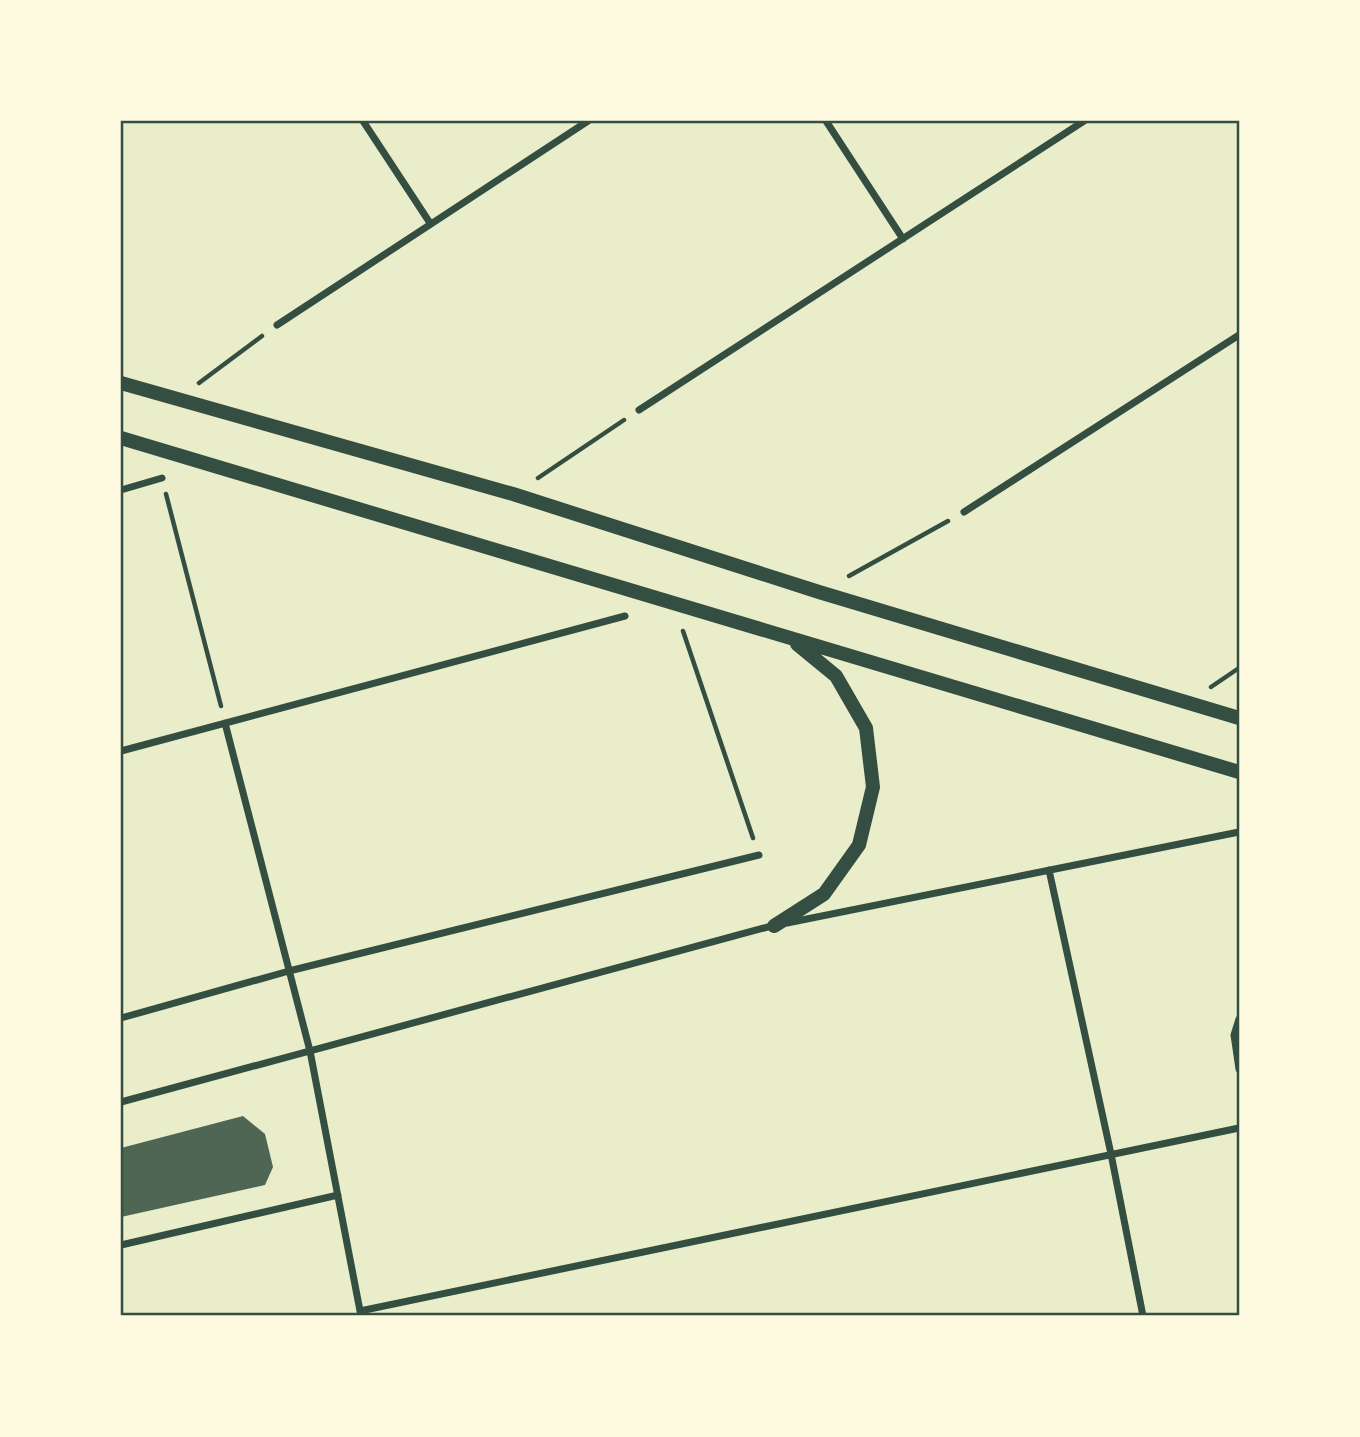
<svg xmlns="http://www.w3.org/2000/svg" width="1360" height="1437" viewBox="0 0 1360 1437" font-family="'Nunito Sans',sans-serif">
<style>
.building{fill:#4f6655}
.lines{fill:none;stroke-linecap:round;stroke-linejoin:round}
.path{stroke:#344e41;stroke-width:4.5}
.minor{stroke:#344e41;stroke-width:7}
.secondary{stroke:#344e41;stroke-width:14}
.neatline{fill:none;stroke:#344e41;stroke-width:2.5}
</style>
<rect width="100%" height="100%" fill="#e9edc9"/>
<path class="building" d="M243 1116 265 1134 273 1167 265 1185 121 1217V1148Z"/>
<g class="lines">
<path class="path" d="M199 383 262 336
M538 478 624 420
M166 494 221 706
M849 576 948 521
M683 631 753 838
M1211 687 1239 668"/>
<path class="minor" d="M363 121 430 223
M826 121 903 239
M277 325 588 121
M639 410 1084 121
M121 490 162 478
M964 512 1239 335
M225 723 310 1051 361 1316
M121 751 625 616
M1049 870 1111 1154 1143 1316
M787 923 1239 832
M121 1018 289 971 759 855
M1239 1019 1234 1035 1239 1069
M121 1102 775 925
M121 1245 338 1195
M360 1311 1239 1128"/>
<path class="secondary" d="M121 383 513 494 819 592 1239 718
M121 438 1239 772
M774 926 824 894 859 845 873 787 866 728 836 676 797 644"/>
</g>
<rect width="1360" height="1437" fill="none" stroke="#fefae0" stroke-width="245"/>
<rect x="122" y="122" width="1116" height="1192" class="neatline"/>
</svg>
